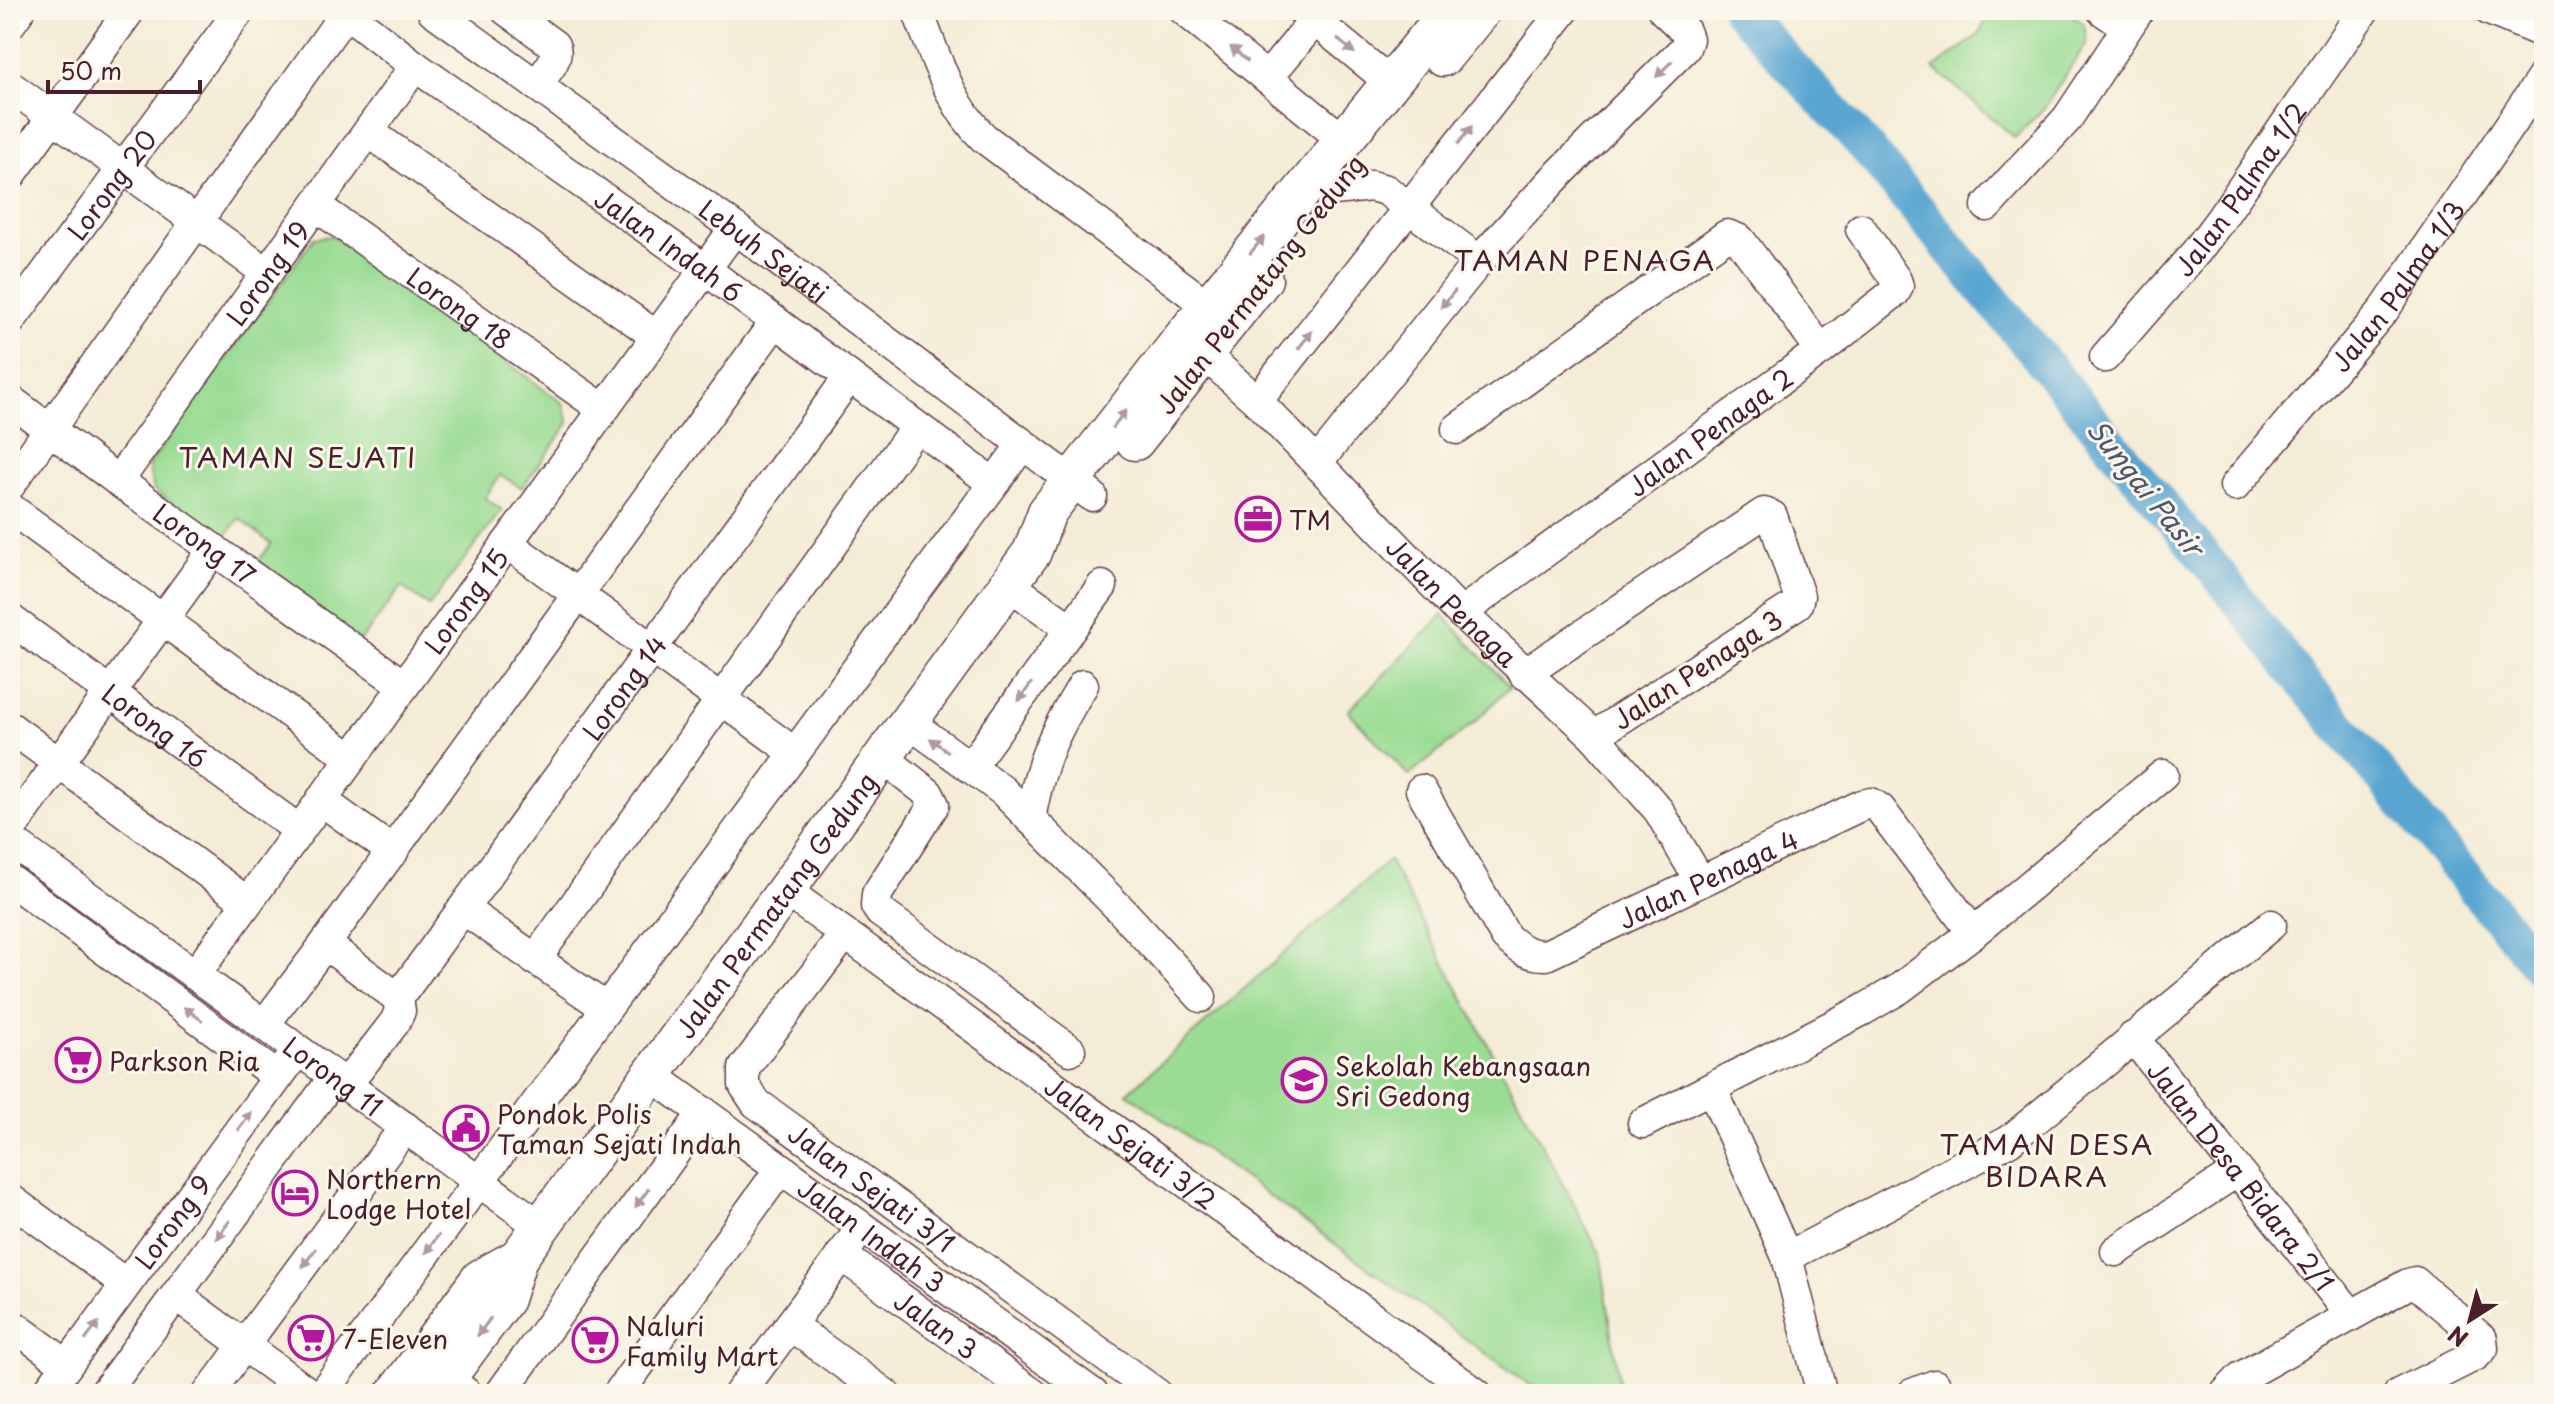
<svg xmlns="http://www.w3.org/2000/svg" width="2554" height="1404" viewBox="0 0 2554 1404" font-family="'Playpen Sans',sans-serif">
<style>
.green{fill:#9adc93;stroke:#727e5f;stroke-width:2}
.lines{fill:none;stroke-linecap:round;stroke-linejoin:round}
.river{stroke:#5aa6d2;stroke-width:36}
.minor-casing{stroke:#643e45;stroke-width:33}
.major-casing{stroke:#643e45;stroke-width:41}
.minor{stroke:#fff;stroke-width:30}
.major{stroke:#fff;stroke-width:38}
.oneway{fill:#ae9aa0}
.labels{text-anchor:middle;dominant-baseline:central;stroke-width:6;stroke-linejoin:round;paint-order:stroke}
.street-label{font-size:26px;fill:#4a1f2b;stroke:#fbf7ec}
.poi-label{font-size:26px;fill:#4a1f2b;stroke:#fbf7ec;text-anchor:start}
.neighbourhood-label{font-size:28px;letter-spacing:2px;fill:#4a1f2b;stroke:#fbf7ec}
.water-label{font-size:28px;font-style:italic;fill:#50556e;stroke:#fbf7ec}
</style>
<rect width="100%" height="100%" fill="#fbf7ec"/>
<filter id="ink" filterUnits="userSpaceOnUse"><feTurbulence type="fractalNoise" baseFrequency=".0125" numOctaves="2"/><feDisplacementMap in="SourceGraphic" scale="16" xChannelSelector="R" yChannelSelector="G"/><feConvolveMatrix kernelMatrix="1 2 1 2 8 2 1 2 1" color-interpolation-filters="sRGB"/></filter>
<filter id="wash" filterUnits="userSpaceOnUse"><feTurbulence type="fractalNoise" baseFrequency=".006" numOctaves="4" result="noise"/><feDisplacementMap in="SourceGraphic" scale="32" xChannelSelector="R" yChannelSelector="G"/><feGaussianBlur stdDeviation="1.8" result="paint"/><feColorMatrix in="noise" values="0 0 0 0 0 0 0 0 0 0 0 0 0 0 0 0 0 1.4 0 .05"/><feComposite in="paint" operator="in"/></filter>
<g filter="url(#wash)">
<rect width="100%" height="100%" fill="#f4ecd6"/>
<path class="green" d="M1992 10H2065L2084 24 2087 42 2044 108 2015 138 1934 68 1978 35Z
M332 236 563 403 569 423 522 488 500 475 485 498 502 510 429 606 402 587 360 641 256 564 271 544 239 518 223 540 154 490 148 466 314 238Z
M1443 615 1510 687 1477 720 1409 776 1348 711Z
M1389 860 1600 1253 1621 1394H1542L1127 1093Z"/>
<g class="lines">
<path class="river" d="M1739 10 1866 147 2214 569 2297 675 2544 972"/>
</g>
</g>
<g filter="url(#ink)">
<g class="lines">
<g class="minor-casing">
<g id="minor">
<path id="s1" d="M343 10 415 66 706 270 993 483"/>
<path id="s2" d="M432 10 735 228 1092 496"/>
<path d="M506 10 554 45C561 59 544 74 536 85"/>
<path d="M917 10C935 54 949 104 984 138L1208 306"/>
<path d="M1184 10 1342 139"/>
<path d="M1302 10 1390 82"/>
<path d="M2102 10 2127 27"/>
<path d="M2489 10 2544 33"/>
<path d="M10 24 20 10"/>
<path d="M1267 78 1315 20"/>
<path d="M10 86 267 273"/>
<path d="M369 132 656 336"/>
<path d="M10 176 130 10"/>
<path d="M1334 190 1371 186 1386 190 1479 261"/>
<path id="s3" d="M316 206 603 409"/>
<path d="M1987 206 2067 119 2139 10"/>
<path id="s4" d="M10 321 240 10"/>
<path id="s5" d="M1188 340 1257 401 1461 613 1594 736 1659 811 1700 881"/>
<path id="s6" d="M2105 357 2196 252 2220 220 2364 10"/>
<path id="s7" d="M10 400 118 481 403 685"/>
<path d="M1257 401 1564 10"/>
<path d="M1457 429 1727 235 1740 240 1821 350"/>
<path d="M1317 463 1479 261 1554 179 1685 48 1688 39 1685 31 1663 10"/>
<path id="s8" d="M118 481 415 66"/>
<path d="M10 485 346 12"/>
<path id="s9" d="M2235 486 2384 310 2544 75"/>
<path d="M10 508 351 758"/>
<path d="M507 543 795 753"/>
<path d="M1008 584 1071 629"/>
<path id="s10" d="M1461 613 1821 350 1895 292 1898 286 1896 280 1861 229"/>
<path id="s11" d="M10 619 299 830"/>
<path d="M1524 674 1764 513 1772 516 1799 596 1797 604 1594 736"/>
<path d="M908 722 1003 791 1122 911 1201 997"/>
<path d="M10 727 247 902"/>
<path d="M882 757 928 793 934 805 877 894 876 906 880 912 1070 1050"/>
<path d="M970 767 1102 586"/>
<path id="s12" d="M1421 790 1506 937C1519 949 1528 955 1546 955L1862 805 1871 803 1880 809 1973 933 2163 775"/>
<path d="M321 800 393 852"/>
<path d="M1030 819C1040 762 1053 734 1083 685"/>
<path d="M10 830 214 549"/>
<path id="s13" d="M10 840 540 1226"/>
<path d="M10 880 278 1077"/>
<path id="s14" d="M785 890 1477 1394"/>
<path d="M463 909 606 1008"/>
<path id="s15" d="M845 934 744 1068V1085L756 1103 1157 1394"/>
<path d="M325 944 775 322"/>
<path d="M535 960 916 427"/>
<path id="s16" d="M195 975 735 228"/>
<path id="s17" d="M398 998 849 377"/>
<path d="M264 1025 325 944 398 998 400 1011 395 1022 346 1085"/>
<path id="s18" d="M2133 1037 2351 1315"/>
<path id="s19" d="M650 1074 1093 1394"/>
<path d="M1712 1089 1787 1257 1822 1394"/>
<path d="M1643 1123 1863 1010 1899 989 1973 933"/>
<path d="M10 1199 126 1284"/>
<path d="M2116 1251 2236 1172"/>
<path id="s20" d="M841 1255 1033 1394"/>
<path d="M1787 1257 2009 1141 2271 925"/>
<path d="M176 1295 310 1394"/>
<path d="M10 1323 67 1365"/>
<path d="M790 1325 885 1394"/>
<path d="M447 1378 467 1394"/>
<path id="s21" d="M46 1394 298 1050"/>
<path d="M104 1394 335 1076"/>
<path d="M208 1394 405 1127"/>
<path d="M322 1394 1023 444"/>
<path d="M500 1394 704 1112"/>
<path d="M618 1394 781 1168"/>
<path d="M739 1394 852 1241"/>
<path d="M1912 1394 1935 1385"/>
<path d="M2225 1394 2241 1377 2408 1284 2415 1282 2482 1339 2483 1348 2476 1355 2399 1394"/>
</g>
</g>
<g class="major-casing">
<g id="major">
<path d="M1443 57 1482 10"/>
<path d="M1135 441 1263 279"/>
<path d="M395 1394 480 1279 518 1258"/>
<path id="s22" d="M435 1394 505 1299 518 1258 1032 552 1047 512 1184 336 1450 10"/>
</g>
</g>
<use href="#minor" class="minor"/>
<use href="#major" class="major"/>
</g>
<defs><path id="oneway-solid" d="M-6-.8H1V-3.2L6.5 0L1 3.2V.8H-6Z" transform="scale(2)"/></defs>
<g class="oneway">
<use href="#oneway-solid" transform="translate(1346 46) rotate(39)"/>
<use href="#oneway-solid" transform="translate(1239 54) rotate(-141)"/>
<use href="#oneway-solid" transform="translate(1664 69) rotate(135)"/>
<use href="#oneway-solid" transform="translate(1465 135) rotate(-52)"/>
<use href="#oneway-solid" transform="translate(1257 245) rotate(-51)"/>
<use href="#oneway-solid" transform="translate(1448 299) rotate(129)"/>
<use href="#oneway-solid" transform="translate(1305 340) rotate(-52)"/>
<use href="#oneway-solid" transform="translate(1119 419) rotate(-52)"/>
<use href="#oneway-solid" transform="translate(1025 692) rotate(126)"/>
<use href="#oneway-solid" transform="translate(939 745) rotate(-144)"/>
<use href="#oneway-solid" transform="translate(193 1014) rotate(-144)"/>
<use href="#oneway-solid" transform="translate(245 1121) rotate(-54)"/>
<use href="#oneway-solid" transform="translate(642 1198) rotate(126)"/>
<use href="#oneway-solid" transform="translate(223 1230) rotate(126)"/>
<use href="#oneway-solid" transform="translate(432 1244) rotate(126)"/>
<use href="#oneway-solid" transform="translate(309 1258) rotate(126)"/>
<use href="#oneway-solid" transform="translate(484 1327) rotate(126)"/>
<use href="#oneway-solid" transform="translate(92 1331) rotate(-54)"/>
</g>
</g>
<defs>
<g id="office-ring" transform="scale(2.3)"><circle r="9.5" fill="#fbf7ec" stroke="#b5179e" stroke-width="1.5"/><path d="M-6-3h4V-5.5h4V-3h4V5H-6ZM-1-4.5V-3h2v-1.5ZM-6 0V1H6V0Z" fill="#b5179e"/></g>
<g id="supermarket-ring" transform="scale(2.3)"><circle r="9.5" fill="#fbf7ec" stroke="#b5179e" stroke-width="1.5"/><path d="M-6-5.5h2.5l.6 2H6L4.5 2H-2.5L-4.4-4H-6ZM-1.5 3.2a1.3 1.3 0 1 0 .1 0ZM3 3.2a1.3 1.3 0 1 0 .1 0Z" fill="#b5179e"/></g>
<g id="school-ring" transform="scale(2.3)"><circle r="9.5" fill="#fbf7ec" stroke="#b5179e" stroke-width="1.5"/><path d="M0-5L7-2L0 1L-7-2ZM-4 1L0 2.5L4 1V4Q0 6-4 4Z" fill="#b5179e"/></g>
<g id="civic-ring" transform="scale(2.3)"><circle r="9.5" fill="#fbf7ec" stroke="#b5179e" stroke-width="1.5"/><path d="M-.6-6.5H3V-4.5H.6V-3L4-1V1h2V6H-6V1h2V-1L-.6-3ZM-1.2 2.5V6h2.4V2.5Z" fill="#b5179e"/></g>
<g id="hotel-ring" transform="scale(2.3)"><circle r="9.5" fill="#fbf7ec" stroke="#b5179e" stroke-width="1.5"/><path d="M-6-4.5h1.5V1H6V5H4.5V3h-9V5H-6ZM-4 0a1.8 1.8 0 1 1 3.6 0ZM.5 0V-2.5h3Q6-2.5 6 0Z" fill="#b5179e"/></g>
</defs>
<g fill-rule="evenodd">
<use href="#office-ring" x="1258" y="519"/>
<use href="#supermarket-ring" x="78" y="1060"/>
<use href="#school-ring" x="1304" y="1080"/>
<use href="#civic-ring" x="466" y="1128"/>
<use href="#hotel-ring" x="295" y="1193"/>
<use href="#supermarket-ring" x="311" y="1338"/>
<use href="#supermarket-ring" x="595" y="1340"/>
</g>
<g class="labels">
<g class="street-label">
<text stroke="none"><textPath href="#s4" startOffset="170">Lorong 20</textPath></text>
<text stroke="none"><textPath href="#s6" startOffset="216">Jalan Palma 1/2</textPath></text>
<text stroke="none"><textPath href="#s1" startOffset="402">Jalan Indah 6</textPath></text>
<text stroke="none"><textPath href="#s2" startOffset="410">Lebuh Sejati</textPath></text>
<text stroke="none"><textPath href="#s8" startOffset="256">Lorong 19</textPath></text>
<text transform="translate(1260 284) rotate(-52)">Jalan Permatang Gedung</text>
<text stroke="none"><textPath href="#s9" startOffset="258">Jalan Palma 1/3</textPath></text>
<text stroke="none"><textPath href="#s3" startOffset="176">Lorong 18</textPath></text>
<text stroke="none"><textPath href="#s10" startOffset="308">Jalan Penaga 2</textPath></text>
<text stroke="none"><textPath href="#s7" startOffset="242">Lorong 17</textPath></text>
<text stroke="none"><textPath href="#s16" startOffset="462">Lorong 15</textPath></text>
<text stroke="none"><textPath href="#s5" startOffset="372">Jalan Penaga</textPath></text>
<text transform="translate(1697 669) rotate(-33)">Jalan Penaga 3</text>
<text stroke="none"><textPath href="#s17" startOffset="384">Lorong 14</textPath></text>
<text stroke="none"><textPath href="#s11" startOffset="180">Lorong 16</textPath></text>
<text stroke="none"><textPath href="#s12" startOffset="394">Jalan Penaga 4</textPath></text>
<text stroke="none"><textPath href="#s22" startOffset="598">Jalan Permatang Gedung</textPath></text>
<text stroke="none"><textPath href="#s13" startOffset="400">Lorong 11</textPath></text>
<text stroke="none"><textPath href="#s14" startOffset="428">Jalan Sejati 3/2</textPath></text>
<text stroke="none"><textPath href="#s18" startOffset="176">Jalan Desa Bidara 2/1</textPath></text>
<text stroke="none"><textPath href="#s15" startOffset="350">Jalan Sejati 3/1</textPath></text>
<text stroke="none"><textPath href="#s21" startOffset="214">Lorong 9</textPath></text>
<text stroke="none"><textPath href="#s19" startOffset="274">Jalan Indah 3</textPath></text>
<text stroke="none"><textPath href="#s20" startOffset="118">Jalan 3</textPath></text>
</g>
<g class="poi-label">
<text x="1289" y="519">TM</text>
<text x="109" y="1060">Parkson Ria</text>
<text x="1335" y="1065">Sekolah Kebangsaan<tspan x="1335" dy="30">Sri Gedong</tspan></text>
<text x="497" y="1113">Pondok Polis<tspan x="497" dy="30">Taman Sejati Indah</tspan></text>
<text x="326" y="1178">Northern<tspan x="326" dy="30">Lodge Hotel</tspan></text>
<text x="626" y="1325">Naluri<tspan x="626" dy="30">Family Mart</tspan></text>
<text x="342" y="1338">7-Eleven</text>
</g>
<g class="neighbourhood-label">
<text x="1585" y="259">TAMAN PENAGA</text>
<text x="298" y="456">TAMAN SEJATI</text>
<text x="2047" y="1143">TAMAN DESA<tspan x="2047" dy="32">BIDARA</tspan></text>
</g>
<g class="water-label">
<text transform="translate(2146 487) rotate(51)">Sungai Pasir</text>
</g>
</g>
<rect width="2554" height="1404" fill="none" stroke="#fbf7ec" stroke-width="40"/>
<g transform="translate(2470 1320) rotate(216)" stroke="#fbf7ec" stroke-width="6" paint-order="stroke">
<path d="M0-6L14 30L0 20L-14 30Z" fill="#4a1f2b"/>
<text y="-12" font-size="22" font-weight="bold" text-anchor="middle" fill="#4a1f2b">N</text>
</g>
<path d="M48 80v12h152v-12" fill="none" stroke="#4a1f2b" stroke-width="4"/>
<text x="60" y="80" font-size="24" fill="#4a1f2b" stroke="#fbf7ec" stroke-width="6" paint-order="stroke">50 m</text>
</svg>
